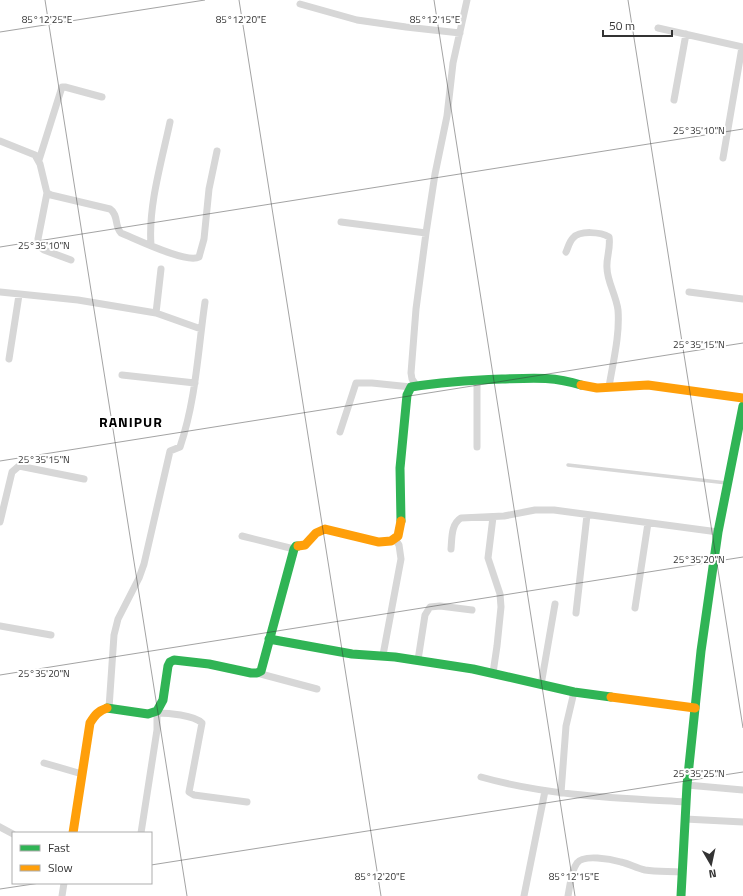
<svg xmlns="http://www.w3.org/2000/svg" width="743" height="896" viewBox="0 0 743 896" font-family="'Titillium Web',sans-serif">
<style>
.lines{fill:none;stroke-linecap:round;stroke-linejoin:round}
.lane{stroke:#d7d7d7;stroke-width:3.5}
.street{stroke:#d7d7d7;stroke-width:7}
.fast{stroke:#30b455;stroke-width:9}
.slow{stroke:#ff9f0a;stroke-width:9}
.ticks{fill:none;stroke:#333;stroke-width:1;stroke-opacity:0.45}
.labels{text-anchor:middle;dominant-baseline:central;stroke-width:4;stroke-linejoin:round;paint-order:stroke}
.district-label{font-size:14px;font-weight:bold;letter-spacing:1px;fill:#000;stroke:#fff}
.ticks-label{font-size:10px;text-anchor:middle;fill:#333;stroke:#fff;stroke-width:4;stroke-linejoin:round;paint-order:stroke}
</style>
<rect width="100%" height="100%" fill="#fff"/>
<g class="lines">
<path class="lane" d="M568 465 727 483"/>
<path class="street" d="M300 4 357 20 406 27 460 33
M658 28 743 47
M674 100 686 34
M0 141 35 155 40 164 47 193 51 195 110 209C119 215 114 226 121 233 136 239 187 264 199 257L204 239 209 189 217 151
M723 158 742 47
M39 160 62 87H65L102 97
M47 193 38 239 39 246 44 250 71 260
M341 222 426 233
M151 245C148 206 162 160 170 122
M566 252C568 248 569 242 573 238 580 230 601 232 609 237 611 248 606 258 607 268 607 281 616 295 618 310 620 335 613 362 609 387
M0 292 78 300 156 313 201 329
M689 292 743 299
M156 313 161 269
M9 359 19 295
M122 375 195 383
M416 385 412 379 411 373 416 309 426 233 435 174 447 116 453 63 467 0
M340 432 356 383H372L411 387
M477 447V380
M0 522 12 472 19 466 84 479
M242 536 294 549
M451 549C452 538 451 524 461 518L504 516 535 510H554L718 532
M635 608 648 523
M576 613 587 515
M0 626 51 635
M383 655 401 559 399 545 395 539
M418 660 425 615 430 607 440 606 472 610
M257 673 317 689
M493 673 497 646 501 607 500 594 488 558 493 517
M541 685 555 604
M109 708 114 635 118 619 139 578 144 564 170 451 180 447C196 400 198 350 205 302
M157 713C168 713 194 715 202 723L189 792 194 795 247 802
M44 763 82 774
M481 777C548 796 617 798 686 802
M687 785 743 790
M561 793 566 726 574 692
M685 819 743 822
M0 827 13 834
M141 833 157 730V711
M62 896 64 883
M524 896 545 791
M568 896C570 886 571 871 577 863 583 854 611 859 621 862 630 864 636 868 645 870 657 872 670 871 682 872"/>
<path class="fast" d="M401 521 400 468 407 395 411 387C441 382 472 380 502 379 531 378 553 376 581 385
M269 639 352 654 395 657 473 669 574 692 611 697
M107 708 148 714 157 711 163 700 168 666 170 662 174 660 209 664 251 673H257L261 671 294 549 296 546H298
M681 896 687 785 701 651 718 532 743 406"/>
<path class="slow" d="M581 385 597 388 648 385 743 398
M298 546 305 545 316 533 325 529 379 542 391 541 398 536 401 521
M611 697 695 708
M73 833 90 723C95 715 98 711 107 708"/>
</g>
<path class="ticks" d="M45 0 187 896M239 0 381 896M434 0 575 896M628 0 743 728M0 32 205 0M0 247 743 129M0 461 743 343M0 675 743 557M151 865 743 772M0 889 40 883"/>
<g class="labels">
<g class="district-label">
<text x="131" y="421">RANIPUR</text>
</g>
</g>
<g class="ticks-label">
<text x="47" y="23">85°12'25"E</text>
<text x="241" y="23">85°12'20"E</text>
<text x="435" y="23">85°12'15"E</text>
<text x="699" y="134">25°35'10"N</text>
<text x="44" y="249">25°35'10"N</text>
<text x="699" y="348">25°35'15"N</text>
<text x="44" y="463">25°35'15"N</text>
<text x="699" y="563">25°35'20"N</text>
<text x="44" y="677">25°35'20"N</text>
<text x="699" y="777">25°35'25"N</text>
<text x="380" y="880">85°12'20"E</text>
<text x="574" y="880">85°12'15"E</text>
</g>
<rect x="12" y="832" width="140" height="52" fill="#ffffff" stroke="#adadad"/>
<rect x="20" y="845" width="20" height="6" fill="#30b455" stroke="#adadad"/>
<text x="48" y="852" font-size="12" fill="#333333">Fast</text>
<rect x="20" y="865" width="20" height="6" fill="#ff9f0a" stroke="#adadad"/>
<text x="48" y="872" font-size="12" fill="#333333">Slow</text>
<g transform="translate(711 864) rotate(171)" stroke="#ffffff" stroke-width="3" paint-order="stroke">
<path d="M0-3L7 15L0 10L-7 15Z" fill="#333333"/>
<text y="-6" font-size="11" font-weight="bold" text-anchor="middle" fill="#333333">N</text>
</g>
<path d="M603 30v6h69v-6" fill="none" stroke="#333333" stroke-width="2"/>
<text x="609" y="30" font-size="12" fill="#333333" stroke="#ffffff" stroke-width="3" paint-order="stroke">50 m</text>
</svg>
